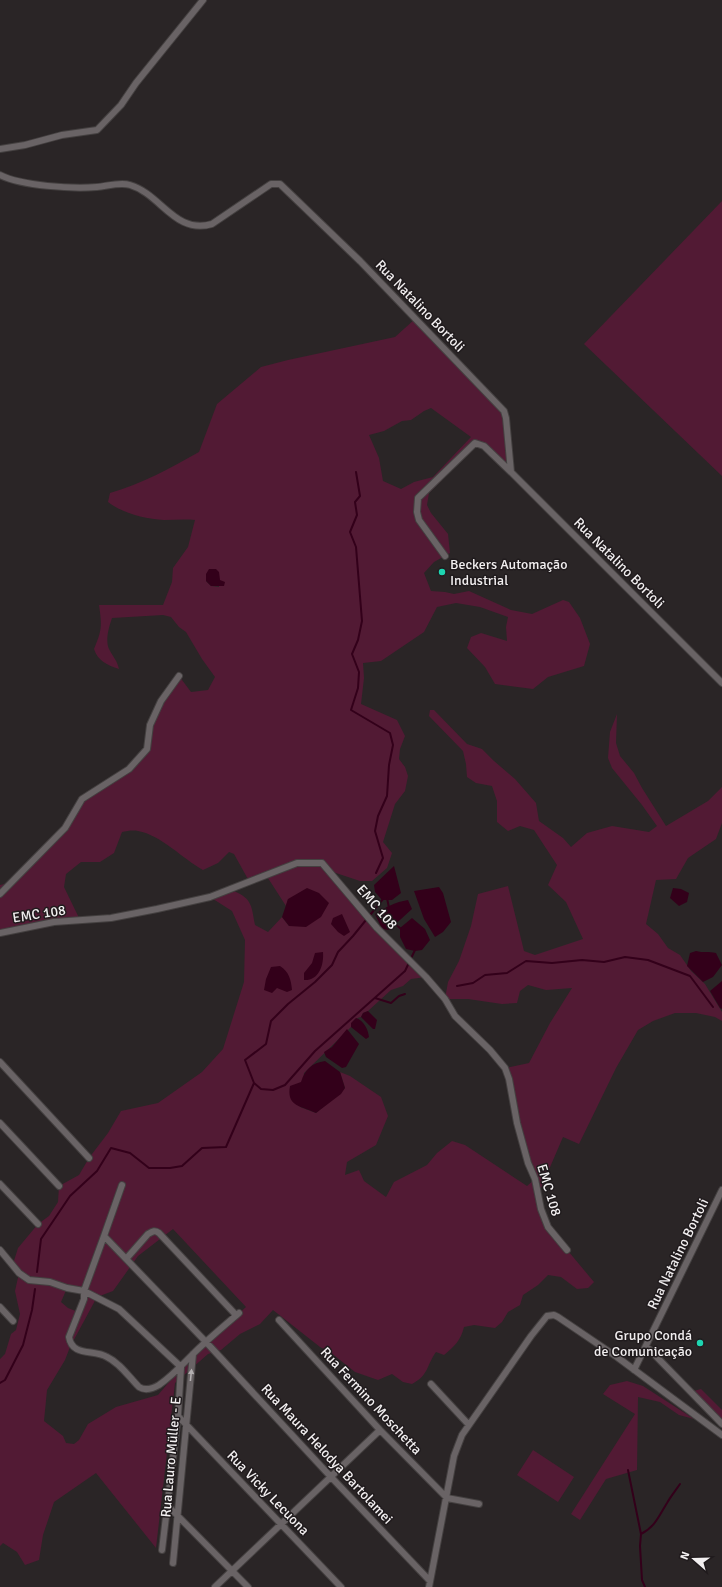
<svg xmlns="http://www.w3.org/2000/svg" width="722" height="1587" viewBox="0 0 722 1587" font-family="Signika,sans-serif">
<style>
.green{fill:#521a34;fill-rule:evenodd}
.water{fill:#33001a}
.lines{fill:none;stroke-linecap:round;stroke-linejoin:round}
.stream{stroke:#33001a;stroke-width:2}
.minor-casing{stroke:#444040;stroke-width:8}
.minor{stroke:#696365;stroke-width:6}
.oneway{fill:#b4b0b1}
.poi-dot{fill:#1ed5b1;stroke:#201b1d;stroke-width:1.5}
.labels{text-anchor:middle;dominant-baseline:central;stroke-width:3;stroke-linejoin:round;paint-order:stroke}
.street-label{font-size:14px;fill:#f2eff0;stroke:#201b1d}
.poi-label{font-size:14px;fill:#f2eff0;stroke:#201b1d;text-anchor:start}
</style>
<rect width="100%" height="100%" fill="#2a2526"/>
<path class="green" d="M722 201V476L584 344Z
M415 319 504 411 511 472 484 446 475 443 456 461 450 472 429 493 427 505 431 513 448 534 450 553 434 562 424 573 431 591 445 592 454 594 469 591 511 610 532 614 563 600 569 602 580 618 590 644 584 666 548 677 533 689 495 684 485 667 467 648 471 637 481 633 507 641 506 627 508 617 480 607 456 603 437 607 424 632 381 661 363 663 364 678 361 704 397 720 405 736 400 749 399 759 405 767 408 776 405 791 395 804 383 842 392 853 387 868 372 881H360L330 871 426 977 411 979 403 986 391 990 368 1011 363 1013 361 1017C355 1018 352 1021 351 1027L304 1073 300 1107 316 1113 345 1088 340 1072 350 1076 381 1097 388 1116 376 1145 347 1162 345 1175 359 1170 364 1181 386 1197 394 1182 427 1165 437 1153 452 1141 465 1145 527 1186 535 1179 505 1068 529 1063 550 1023 572 988 546 990 528 985 520 991 517 1003 502 1004 468 999H445L448 982 459 961 471 926 478 894 508 886 524 951 535 955 583 939 566 902 548 885 557 865 534 830 520 826 508 831 497 822V801L492 786 476 783 467 777 466 764 463 751 429 716 430 710H434L467 744 482 749 494 761 515 779 536 803 539 821 563 838 571 847 587 833 612 826 649 832 657 826 642 805 612 768 608 758 610 732 617 714 616 743 620 756 634 773 642 788 666 826 708 801 722 787V823L716 839 688 858 676 879 656 880 646 924 658 934 668 948 680 955 691 971 705 984 722 1012V1021L715 1017 696 1013H675L653 1021 638 1030 616 1068 579 1144 563 1137 538 1195 548 1227 594 1282 588 1288 577 1289 561 1277 548 1275 538 1285 523 1295 520 1305 508 1312 502 1322 495 1328 474 1325 464 1327C461 1340 454 1347 444 1355L436 1352C426 1366 429 1375 412 1384L403 1382 392 1374 378 1380 355 1372 330 1352 320 1347 273 1310 260 1324 240 1334 221 1350 208 1354 175 1383 156 1548 96 1473 54 1502 43 1535 39 1560 25 1565 17 1552 3 1543 0 1546V1359L5 1354 11 1334 16 1330 20 1314 15 1291 19 1273 13 1264 18 1248 38 1224 49 1216 58 1202 59 1186 79 1175 89 1158 108 1133 121 1111 158 1103 202 1072 223 1049 244 982 245 940 232 911 210 897 229 889C252 898 251 903 255 925L268 932 282 917 289 926 288 899 286 906 266 875 249 881 234 854 229 852 218 863 203 870C183 859 161 835 138 831 133 830 127 831 122 832L114 853 100 862H81L66 874 64 887 80 920 0 933V885L13 882 65 828 82 799 129 769 147 749 150 725 179 676 191 692 208 690 215 677 202 659 186 632 179 627 171 617 163 615 112 618C109 627 105 640 109 649 113 657 117 660 119 669 107 665 98 661 94 649 102 630 102 626 99 605H163L172 582 173 568 188 547 195 520C185 519 174 520 164 520 145 519 122 513 108 502L110 493C142 484 170 468 199 452L217 404 261 367 288 360 395 337ZM431 408 471 437 433 477 414 482 401 489 383 481 379 458 369 435 384 431 402 421 411 420 424 411ZM219 572V587L211 586 206 581ZM173 1229 246 1307 188 1360 158 1395 116 1407 88 1424 79 1440 74 1444 66 1443 63 1436 44 1421 47 1390 65 1360 70 1347 97 1297 113 1291 138 1256ZM67 1288 88 1293 84 1306 78 1312 68 1308 61 1302Z
M627 1381 643 1386 694 1419 679 1415 660 1402 638 1397 637 1470 606 1479 580 1520 571 1514 635 1414 603 1394 610 1385Z
M701 1389 722 1410V1424L690 1392Z
M533 1450 574 1477 558 1502 517 1475Z"/>
<path class="water" d="M209 569H216L219 572 220 580 225 582 224 586H211L206 581V574Z
M394 866 401 893 392 900H382L375 892 374 885Z
M439 887 443 893 451 922 443 932 435 937 424 919 414 891Z
M307 888 319 893 329 903 321 917 306 927 289 926 282 917 288 899Z
M673 888 681 889 689 893 687 902 679 906 670 898Z
M408 900 412 909 389 930 382 929 375 914C386 907 395 902 408 900Z
M342 914 350 932 344 936 338 932 331 924 333 918Z
M412 918 425 929 430 940 422 950 415 951 406 949 400 937V928Z
M696 951C703 953 709 951 716 953L722 965 713 977 703 982 687 966 690 953Z
M323 952C324 965 319 981 304 980V973L312 963 315 953Z
M280 966C289 972 291 979 292 990L287 992 277 988 272 993 264 990 266 979 271 967Z
M722 981V1009L720 1008 710 991Z
M368 1011 377 1020 375 1029H373L361 1017 363 1013Z
M356 1018C364 1021 368 1029 369 1037L366 1039 351 1027V1023Z
M347 1029 359 1044 346 1067 342 1068 326 1057 324 1052 332 1047Z
M325 1061 340 1072 345 1088 341 1094 316 1113C302 1106 286 1107 290 1086L301 1082C305 1069 312 1063 325 1061Z"/>
<g class="lines">
<path class="stream" d="M356 472 360 496 355 502 357 515 350 532 356 547 362 621 358 640 352 654 359 672 358 688 351 710 390 733 393 745 389 765 387 796 378 816 375 831 383 858 376 873
M387 898 389 908
M394 923 401 929
M457 986 473 983 485 975 507 973 526 961 552 963 582 960 604 962 625 957 648 960 690 976 713 1007
M375 998 391 1003 399 996 405 994
M254 1083 261 1089 273 1090 285 1085 315 1051 405 971 415 950
M37 1272 41 1239 70 1196 97 1171 111 1148 130 1153 149 1168H170L182 1166 202 1148 226 1147 254 1083 245 1060 266 1044 271 1021 288 1004 315 982 332 965 338 952 353 936 383 899
M0 1383 5 1380 23 1345 32 1310 35 1289
M628 1470 641 1534 640 1546 642 1580 645 1587
M641 1534C655 1527 659 1516 667 1503 671 1496 676 1490 680 1484"/>
<g class="minor-casing">
<path id="minor" d="M0 149 25 145 62 135 97 130 121 105 136 83 203 0
M0 175C22 186 72 189 97 187 108 186 120 182 130 185 161 194 175 235 212 224L271 184H280L360 261 504 411 506 418 511 472 722 683
M445 556 419 520 417 512 418 498 475 443 484 446 511 472
M0 894 65 828 82 799 129 769 147 749 150 725 161 701 179 676
M0 933 54 922 111 918 157 909 210 897 297 863H322L377 928 426 977 445 999 455 1016 490 1050 505 1068 509 1079 517 1123 528 1163 535 1179 541 1209 548 1227 567 1250
M0 1062 89 1158
M0 1123 59 1186
M0 1184 38 1224
M104 1236 122 1185
M0 1250 19 1273 29 1280 50 1282 67 1288 84 1291 119 1309 181 1367 178 1416 162 1550
M126 1259 148 1234C153 1231 155 1230 159 1233L236 1315
M0 1307 13 1321
M239 1313C224 1326 208 1339 193 1354 182 1365 172 1376 159 1385 152 1389 145 1391 139 1387 129 1377 120 1363 107 1357 94 1349 72 1357 69 1337L84 1299V1291L104 1236 206 1342 331 1477 430 1581
M279 1320 380 1430 447 1498 479 1504
M646 1346 722 1424
M634 1370 722 1190
M431 1384 469 1425
M178 1416 341 1587
M167 1505 248 1587
M173 1563 193 1354
M215 1587 380 1430
M429 1587 454 1456 462 1435 531 1336 547 1316 554 1315 558 1317 617 1357 722 1435"/>
</g>
<use href="#minor" class="minor"/>
</g>
<defs><path id="oneway-solid" d="M-6-.8H1V-3.2L6.5 0L1 3.2V.8H-6Z"/></defs>
<use class="oneway" href="#oneway-solid" transform="translate(191 1375) rotate(-84)"/>
<g class="poi-dot">
<circle cx="442" cy="572" r="4"/>
<circle cx="700" cy="1343" r="4"/>
</g>
<g class="labels">
<g class="street-label">
<text transform="translate(420 306) rotate(46)">Rua Natalino Bortoli</text>
<text transform="translate(619 563) rotate(45)">Rua Natalino Bortoli</text>
<text transform="translate(377 907) rotate(49)">EMC 108</text>
<text transform="translate(39 914) rotate(-9)">EMC 108</text>
<text transform="translate(549 1190) rotate(73)">EMC 108</text>
<text transform="translate(678 1254) rotate(-64)">Rua Natalino Bortoli</text>
<text transform="translate(371 1401) rotate(47)">Rua Fermino Moschetta</text>
<text transform="translate(327 1454) rotate(47)">Rua Maura Helodya Bartolamei</text>
<text transform="translate(171 1457) rotate(-85)">Rua Lauro Müller - E</text>
<text transform="translate(268 1493) rotate(46)">Rua Vicky Lecuona</text>
</g>
<g class="poi-label">
<text x="450" y="564">Beckers Automação<tspan x="450" dy="16">Industrial</tspan></text>
<text x="692" y="1335" text-anchor="end">Grupo Condá<tspan x="692" dy="16">de Comunicação</tspan></text>
</g>
</g>
<g transform="translate(694 1559) rotate(290)" stroke="#201b1d" stroke-width="3" paint-order="stroke">
<path d="M0-3L7 15L0 10L-7 15Z" fill="#f2eff0"/>
<text y="-6" font-size="11" font-weight="bold" text-anchor="middle" fill="#f2eff0">N</text>
</g>
</svg>
